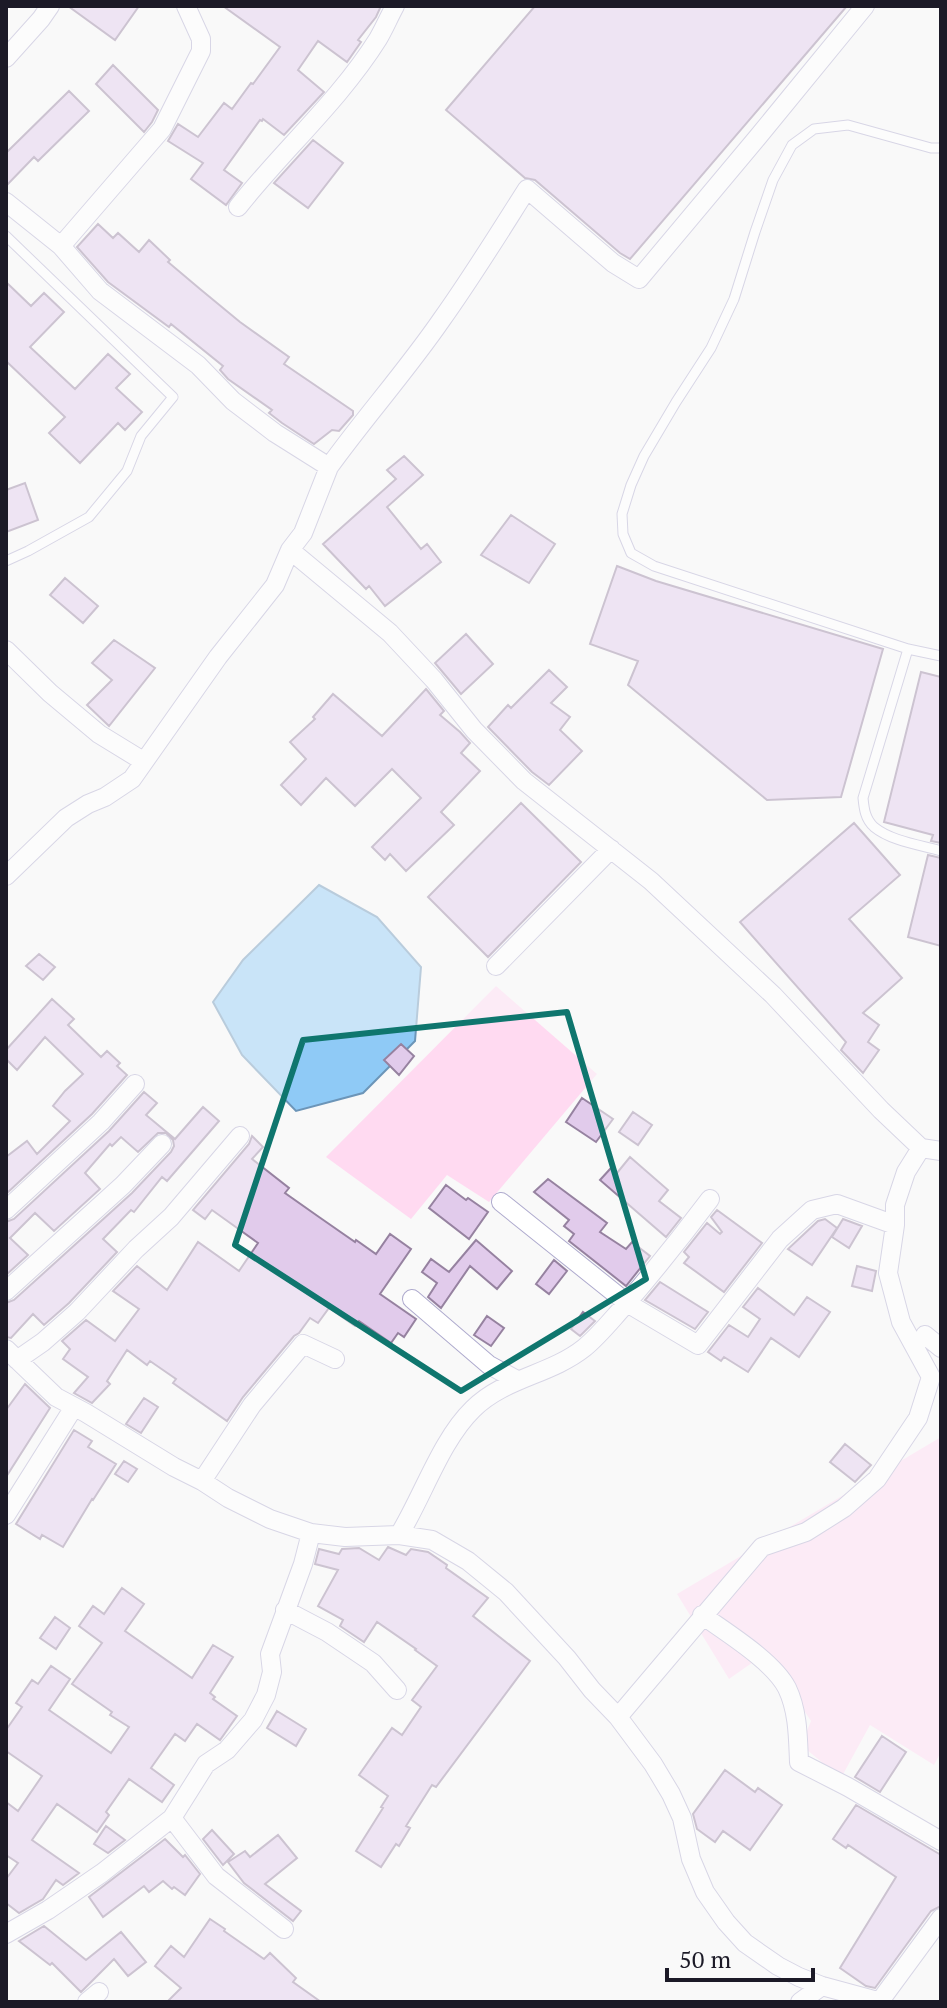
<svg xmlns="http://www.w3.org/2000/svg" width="947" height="2008" viewBox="0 0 947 2008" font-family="'PT Serif',serif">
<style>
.green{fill:#ffdaf1}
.water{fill:#8fcaf6;stroke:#6c95b8;stroke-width:2}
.building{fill:#e1cbeb;stroke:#9682a0;stroke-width:2}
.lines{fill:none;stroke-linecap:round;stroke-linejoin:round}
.lane-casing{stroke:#afabce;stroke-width:11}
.street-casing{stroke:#afabce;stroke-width:20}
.lane{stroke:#fff;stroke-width:9}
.street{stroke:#fff;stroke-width:18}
.marked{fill:none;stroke:#0f766e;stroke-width:6;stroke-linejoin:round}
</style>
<rect width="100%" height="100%" fill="#f9f9f9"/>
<path class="green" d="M496 986 597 1074 489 1202 447 1175 411 1219 326 1157Z
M941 1437V1752L934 1765 870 1725 841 1778 801 1745 811 1721 766 1653 729 1679 677 1594Z"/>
<path class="water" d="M319 885 377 917 421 967 415 1041 363 1093 296 1111 242 1055 213 1002 243 960Z"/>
<path class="building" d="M68 6H139L115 40Z
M223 6H381L376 17 358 40 361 42 347 62 318 41 298 70 324 92 284 135 263 119 262 121 260 120 224 170 242 183 226 205 191 179 203 163 168 141 178 124 198 137 224 103 232 109 251 83 253 84 280 47Z
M535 6H847L630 259 620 253 535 180 525 178 446 110Z
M113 65 158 110 152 122 144 132 96 84Z
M69 91 89 111 38 161 34 157 6 186V153Z
M313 140 343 163 308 208 274 183Z
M98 224 113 238 118 233 139 252 149 240 170 260 168 262 200 289 240 322 289 357 284 364 353 411V415L339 431 332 430 314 444 282 423 269 413 272 410 228 379 220 370 223 366 171 324 169 327 108 282 77 247Z
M6 282 31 306 44 293 64 312 30 347 75 389 108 354 130 374 116 388 142 412 125 430 118 423 80 463 49 433 65 417 6 361Z
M404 456 423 475 387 507 421 549 427 544 441 562 385 606 369 586 366 589 323 544 396 479 387 470Z
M25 483 38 520 6 532V490Z
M511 515 555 544 529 583 481 555Z
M617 566 656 581 883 649 841 797 767 800 628 685 638 661 590 644Z
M65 578 98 606 83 623 50 595Z
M466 634 493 664 461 694 435 663Z
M114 640 155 668 109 726 87 705 112 680 92 663Z
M549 670 567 687 551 703 570 717 560 730 582 751 549 785 532 772 488 727 508 705 511 708Z
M921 672 941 677V843L931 841 933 835 884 822Z
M426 689 444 711 440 715 460 732 470 743 461 753 480 771 441 812 454 825 406 871 390 854 385 860 372 847 421 798 392 769 355 806 326 778 301 805 281 785 306 759 290 742 315 719 313 717 333 694 382 736Z
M521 803 581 862 488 957 428 897Z
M854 823 900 875 849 919 902 978 863 1013 879 1025 868 1042 879 1050 863 1073 841 1050 846 1042 740 922Z
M928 855 941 858V946L908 937Z
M39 954 55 967 43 980 26 966Z
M52 999 74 1019 68 1025 101 1057 107 1051 120 1063 117 1066 127 1075 92 1114 6 1194V1157L27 1141 37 1154 70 1121 53 1106 65 1091 83 1074 45 1037 17 1070 6 1059V1050Z
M401 1044 414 1056 399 1075 384 1060Z
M144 1092 157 1103 146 1115 175 1139 203 1107 219 1121 167 1181 162 1177 134 1212 131 1210 103 1239 117 1252 69 1303 44 1325 33 1314 11 1338 6 1337V1303L14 1300 132 1193 171 1152 174 1146 173 1140 166 1133H158L138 1152 121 1137 112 1146 110 1144 85 1173 100 1189 54 1231 35 1213 10 1238 28 1255 6 1275V1222L14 1219 109 1131Z
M582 1098 613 1119 596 1142 566 1122Z
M633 1112 652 1125 638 1145 619 1132Z
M252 1136 263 1147 252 1159 289 1188 285 1193 319 1217 355 1242 356 1240 376 1254 390 1234 411 1249 380 1294 416 1319 404 1337 398 1333 391 1343 359 1321 355 1326 329 1308 318 1323 310 1318 299 1333 294 1336 243 1397 227 1421 173 1383 176 1379 150 1361 147 1365 127 1350 107 1381 110 1384 92 1403 74 1393 88 1377 63 1359 70 1349 62 1341 86 1320 115 1341 139 1309 113 1291 137 1266 167 1290 198 1242 239 1271 258 1243 212 1210 205 1219 193 1210 249 1144Z
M630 1157 668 1190 659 1201 681 1218 666 1237 600 1180 611 1168 617 1173Z
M548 1179 607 1223 600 1232 626 1249 632 1242 650 1256 626 1286 569 1241 574 1234 564 1226 569 1220 534 1192Z
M446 1185 466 1200 468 1198 488 1212 469 1239 429 1208Z
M717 1210 762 1243 724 1292 684 1263 689 1257 684 1252 707 1223 720 1234 722 1232 711 1217Z
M825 1219 837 1228 812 1265 788 1249 818 1221Z
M843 1219 862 1226 849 1248 832 1237Z
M476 1240 512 1271 497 1289 470 1266 441 1308 428 1297 437 1283 422 1272 431 1259 449 1272Z
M554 1260 567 1271 549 1294 536 1284Z
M857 1266 876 1271 872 1291 852 1286Z
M660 1282 708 1312 695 1329 645 1300Z
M758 1288 794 1315 807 1297 830 1312 799 1357 771 1338 748 1372 724 1357 721 1361 708 1352 729 1325 748 1337 760 1319 743 1307Z
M583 1312 595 1321 580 1336 571 1329Z
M487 1316 504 1328 491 1346 474 1335Z
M25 1384 50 1408 6 1477V1410Z
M144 1398 158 1407 141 1433 126 1424Z
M74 1430 92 1441 88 1447 116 1464 93 1500 92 1499 63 1547 42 1535 40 1539 16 1524Z
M845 1444 871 1465 855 1482 830 1462Z
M124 1461 137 1469 128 1482 115 1474Z
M388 1547 406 1555 411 1549 428 1552 447 1565 446 1568 488 1598 473 1616 530 1661 436 1787 432 1785 406 1826 410 1828 399 1846 396 1844 381 1867 356 1851 383 1808 381 1807 388 1796 359 1775 392 1728 402 1735 421 1707 412 1700 437 1666 415 1650 416 1649 377 1622 364 1642 340 1626 343 1620 318 1606 338 1570 315 1564 319 1549 339 1554 342 1549 359 1548 379 1560Z
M122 1588 144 1604 125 1631 192 1678 213 1645 233 1657 210 1693 215 1697 213 1699 237 1716 220 1740 197 1724 185 1741 175 1734 151 1768 174 1785 162 1802 129 1779 106 1812 109 1815 97 1832 57 1804 32 1840 79 1873 63 1885 56 1880 43 1899 19 1913 6 1903V1879L18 1863 6 1855V1802L18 1811 42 1776 6 1751V1730L22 1707 16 1703 32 1680 38 1684 51 1666 70 1679 49 1710 111 1753 129 1727 110 1715 112 1712 72 1684 102 1643 79 1626 93 1606 104 1614Z
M55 1617 70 1628 56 1649 40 1638Z
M277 1711 306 1729 296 1746 267 1728Z
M882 1736 906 1752 880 1792 855 1777Z
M725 1770 755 1792 758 1788 782 1805 750 1850 723 1831 715 1842 697 1829 693 1814Z
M856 1805 941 1855V1906L931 1911 875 1988 866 1986 840 1968 896 1877 848 1845 846 1848 833 1839Z
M106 1826 125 1840 108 1853 94 1844Z
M212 1830 234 1854 223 1865 203 1839Z
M278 1835 297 1858 265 1884 301 1911 293 1921 244 1883 228 1862 245 1851 250 1857Z
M165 1839 183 1857 185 1855 200 1874 185 1895 174 1887 172 1889 163 1881 149 1892 144 1886 103 1917 89 1897Z
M210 1919 225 1929 224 1931 264 1959 270 1953 296 1978 293 1982 321 2002H167L181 1988 155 1966 171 1946 184 1957Z
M44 1926 86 1960 121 1932 146 1962 128 1976 114 1959 81 1992 52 1963 50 1965 19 1941Z"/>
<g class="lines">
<g class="lane-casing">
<path id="lane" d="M941 148H931L848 125 814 129 792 145 773 180 755 232 734 299 711 348 676 402 644 456 631 485 622 514 623 534 631 553 654 566 908 649 941 656
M6 236 173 397 141 436 127 471 89 517 28 551 6 561
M908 649 863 798C864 808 865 819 874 827 891 841 920 845 941 851"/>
</g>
<g class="street-casing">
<path id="street" d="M6 58 41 19 50 6
M6 202 61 246 100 291 198 365 233 401 275 433 329 467C365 417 407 370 442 319 472 277 499 233 527 189L613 263 639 279 757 138 865 6
M238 207C283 150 339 101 378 39 384 29 389 17 395 6
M61 246 162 129 201 51V39L186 6
M290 550 390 633 434 680 474 730 524 781 651 881 773 995 881 1110 921 1148 941 1151
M6 650 50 693 99 734 143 761
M6 876 66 818 88 804 105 797 132 779 218 657 275 585 290 550 303 533 329 467
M496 966 611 849
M501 1202 627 1303 698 1345 780 1239 812 1210 837 1204 895 1225
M6 1210 101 1122 135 1084
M6 1291 123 1185 162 1144
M412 1299 489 1365 517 1380
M925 1335 941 1348
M6 1349 56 1397 86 1413 174 1467 202 1481 228 1498 270 1519 311 1533 345 1537 399 1535 432 1540 468 1561 506 1592 567 1658 592 1690 618 1717 653 1764 671 1794 682 1818 691 1859 705 1892 726 1922 745 1943 778 1966 799 1977 822 1986 881 2002
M17 1360 43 1342 77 1312 136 1249 171 1217 240 1136
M202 1481 252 1405 303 1344 335 1359
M6 1515 74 1407
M399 1535C423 1496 441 1440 473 1409 504 1378 550 1375 584 1348 599 1336 613 1318 626 1304 655 1270 683 1235 710 1199
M285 1610 327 1632 373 1663 397 1690
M702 1615C727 1633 773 1661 787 1688 798 1711 798 1737 799 1762L848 1787 941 1841
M618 1717 762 1547 806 1532 844 1508 877 1479 918 1418 931 1377 901 1322 888 1273 895 1225V1205L906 1172 921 1148
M172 1818 216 1876 284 1929
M6 1934 48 1910 102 1873 172 1818 206 1764 227 1750 253 1720 266 1695 272 1672 270 1654 303 1564 311 1533
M880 2001 941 1918
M87 2002 99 1992
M800 2002 822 1986"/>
</g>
<use href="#lane" class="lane"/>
<use href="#street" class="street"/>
</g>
<path d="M0 0H947V2008H0ZM567 1012 646 1279 461 1391 235 1245 303 1040Z" fill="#f9f9f9" fill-opacity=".55" fill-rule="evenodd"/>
<path class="marked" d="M567 1012 646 1279 461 1391 235 1245 303 1040Z"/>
<rect width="947" height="2008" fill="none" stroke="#1c1a27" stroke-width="16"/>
<path d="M667 1968v12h146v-12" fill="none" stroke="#1c1a27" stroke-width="4"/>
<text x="679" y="1968" font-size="24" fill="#1c1a27" stroke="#f9f9f9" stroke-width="6" paint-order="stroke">50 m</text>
</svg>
